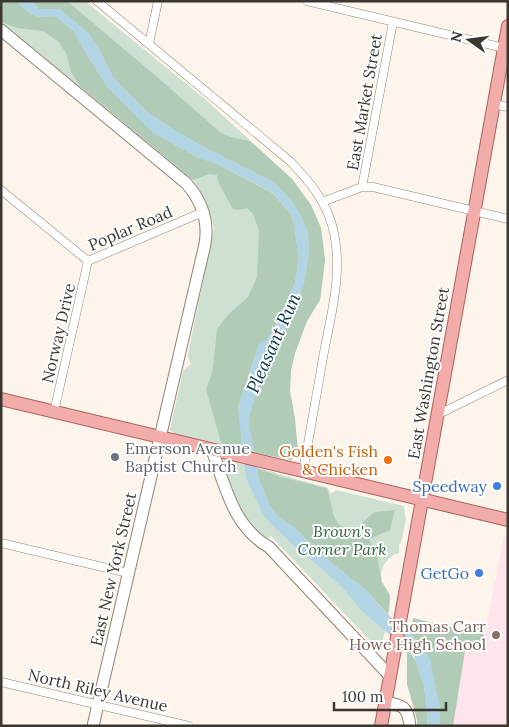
<svg xmlns="http://www.w3.org/2000/svg" width="509" height="727" viewBox="0 0 509 727" font-family="Lora,serif">
<style>
.education{fill:#fee4ed}
.green{fill:#cee0d2}
.forest{fill:#b0ccb6}
.water{fill:#b3d4e5}
.lines{fill:none;stroke-linecap:round;stroke-linejoin:round}
.street-casing{stroke:#908375;stroke-width:9}
.secondary-casing{stroke:#908375;stroke-width:13}
.primary-casing{stroke:#ac605b;stroke-width:14}
.street{stroke:#fff;stroke-width:8}
.secondary{stroke:#fff;stroke-width:11}
.primary{stroke:#f2adaa;stroke-width:12}
.worship-dot{fill:#6b7280;stroke:#fff;stroke-width:2}
.food-dot{fill:#e8710a;stroke:#fff;stroke-width:2}
.shop-dot{fill:#3f7fe0;stroke:#fff;stroke-width:2}
.education-dot{fill:#8d6e63;stroke:#fff;stroke-width:2}
.labels{text-anchor:middle;dominant-baseline:central;stroke-width:4;stroke-linejoin:round;paint-order:stroke}
.street-label{font-size:16px;fill:#3c3630;stroke:#fff}
.worship-label{font-size:16px;fill:#5b616d;stroke:#fff;text-anchor:start}
.food-label{font-size:16px;fill:#c56008;stroke:#fff;text-anchor:end}
.shop-label{font-size:16px;fill:#366cbe;stroke:#fff;text-anchor:end}
.park-label{font-size:16px;font-style:italic;fill:#346242;stroke:#fff}
.education-label{font-size:16px;fill:#785e54;stroke:#fff;text-anchor:end}
.water-label{font-size:18px;font-style:italic;fill:#043447;stroke:#fff}
</style>
<rect width="100%" height="100%" fill="#fdf5eb"/>
<path class="education" d="M504 536 508 537V726H453L466 645 482 647Z"/>
<path class="green" d="M1 1H85L206 100 292 179 311 205 321 228 325 260 320 300 307 321 295 353 291 370 290 391 295 419 298 452 291 460 176 434 170 430 183 371 191 364 189 360 188 353 214 229C210 210 204 196 193 180L1 22Z
M222 460C258 466 293 479 328 488L331 494 336 490 404 506 406 520 401 544H399V553C388 555 378 570 382 583 384 588 390 592 390 597 392 604 384 635 382 644L378 645 372 643 271 536 263 542 243 519 221 461Z"/>
<path class="forest" d="M1 1H17C32 17 33 18 55 16L74 31 87 55 108 88 164 139 199 158 215 163 272 193 292 215 299 257 295 283 278 321 267 340 259 344 238 407 241 430 242 449 222 445 206 390 213 369 217 329 229 314 248 297 257 277 259 231 253 214 247 208 239 210 233 209 218 182 217 175 209 174 193 180 80 86 71 72 66 53 59 42 43 31 17 28 1 22Z
M33 1H67L156 76 221 133 231 137 250 141 292 179 311 205 321 228 325 260 320 300 307 321 295 353 291 370 290 391 295 419 298 452 291 460 253 452 250 429V413L256 393 274 351 294 311 304 283 309 253 308 233 301 216 293 203 275 183 200 145 168 126 146 111 113 77 99 49 89 34 60 9H38Z
M257 468 281 477 327 488C336 519 329 528 367 535L362 523 374 512 395 510 390 530 369 539 377 555 382 582 390 595 388 614 367 591 328 560 296 529 279 517 269 504 259 479Z
M413 618 451 627 460 632 464 625 485 626 482 648 466 645 453 726H440V709L421 644 410 634Z
M407 650C426 666 426 703 428 726H417V720L407 684Z"/>
<path class="water" d="M17 1H33L38 9H60L89 34 99 49 113 77 146 111 168 126 200 145 275 183 293 203 301 216 308 233 309 253 304 283 294 311 274 351 256 393 250 413V429L259 479 269 504 279 517 296 529 328 560 367 591 383 610 421 644 430 659 440 709V726H428L424 687 414 656 361 610 345 590 321 568 294 546 270 523 263 514 246 478 238 408 259 344 267 339 278 321 295 283 299 257 292 215 272 192 215 163 199 158 153 133 108 88 87 55 74 31 55 16C33 18 32 17 17 1Z"/>
<g class="lines">
<g class="street-casing">
<path id="street" d="M97 1 291 162C308 180 325 200 332 225 344 267 332 311 324 352 317 392 310 432 303 472
M307 1 504 48
M149 44 158 1
M493 104 508 107
M362 187 393 22
M1 190 88 261
M322 202 362 187H373L508 219
M88 261 203 212
M54 412 88 261
M437 415 508 380
M1 543 128 573
M1 682 189 726"/>
</g>
<g class="secondary-casing">
<path id="secondary" d="M1 30 186 183C201 200 209 221 205 244L93 726
M212 450C225 485 233 527 269 547L390 676
M385 702C403 705 408 707 410 726"/>
</g>
<g class="primary-casing">
<path id="primary" d="M1 399 508 520
M381 726 508 26"/>
</g>
<use href="#street" class="street"/>
<use href="#secondary" class="secondary"/>
<use href="#primary" class="primary"/>
</g>
<circle class="worship-dot" cx="115" cy="457" r="5"/>
<circle class="food-dot" cx="388" cy="460" r="5"/>
<g class="shop-dot">
<circle cx="497" cy="486" r="5"/>
<circle cx="479" cy="573" r="5"/>
</g>
<circle class="education-dot" cx="496" cy="635" r="5"/>
<g class="labels">
<g class="street-label">
<text transform="translate(364 102) rotate(-80)">East Market Street</text>
<text transform="translate(130 228) rotate(-23)">Poplar Road</text>
<text transform="translate(58 333) rotate(-77)">Norway Drive</text>
<text transform="translate(428 373) rotate(-80)">East Washington Street</text>
<text transform="translate(113 569) rotate(-77)">East New York Street</text>
<text transform="translate(98 690) rotate(13)">North Riley Avenue</text>
</g>
<g class="worship-label">
<text x="125" y="448">Emerson Avenue<tspan x="125" dy="18">Baptist Church</tspan></text>
</g>
<g class="food-label">
<text x="378" y="451">Golden's Fish<tspan x="378" dy="18">&amp; Chicken</tspan></text>
</g>
<g class="shop-label">
<text x="487" y="486">Speedway</text>
<text x="469" y="573">GetGo</text>
</g>
<g class="park-label">
<text x="342" y="531">Brown's<tspan x="342" dy="18">Corner Park</tspan></text>
</g>
<g class="education-label">
<text x="486" y="626">Thomas Carr<tspan x="486" dy="18">Howe High School</tspan></text>
</g>
<g class="water-label">
<text transform="translate(273 343) rotate(-66)">Pleasant Run</text>
</g>
</g>
<rect width="509" height="727" fill="none" stroke="#3c3630" stroke-width="5"/>
<g transform="translate(469 40) rotate(284)" stroke="#ffffff" stroke-width="4" paint-order="stroke">
<path d="M0-4L9 19L0 12L-9 19Z" fill="#3c3630"/>
<text y="-8" font-size="14" font-weight="bold" text-anchor="middle" fill="#3c3630">N</text>
</g>
<path d="M334 702v8h112v-8" fill="none" stroke="#3c3630" stroke-width="2.5"/>
<text x="342" y="702" font-size="15" fill="#3c3630" stroke="#ffffff" stroke-width="4" paint-order="stroke">100 m</text>
</svg>
